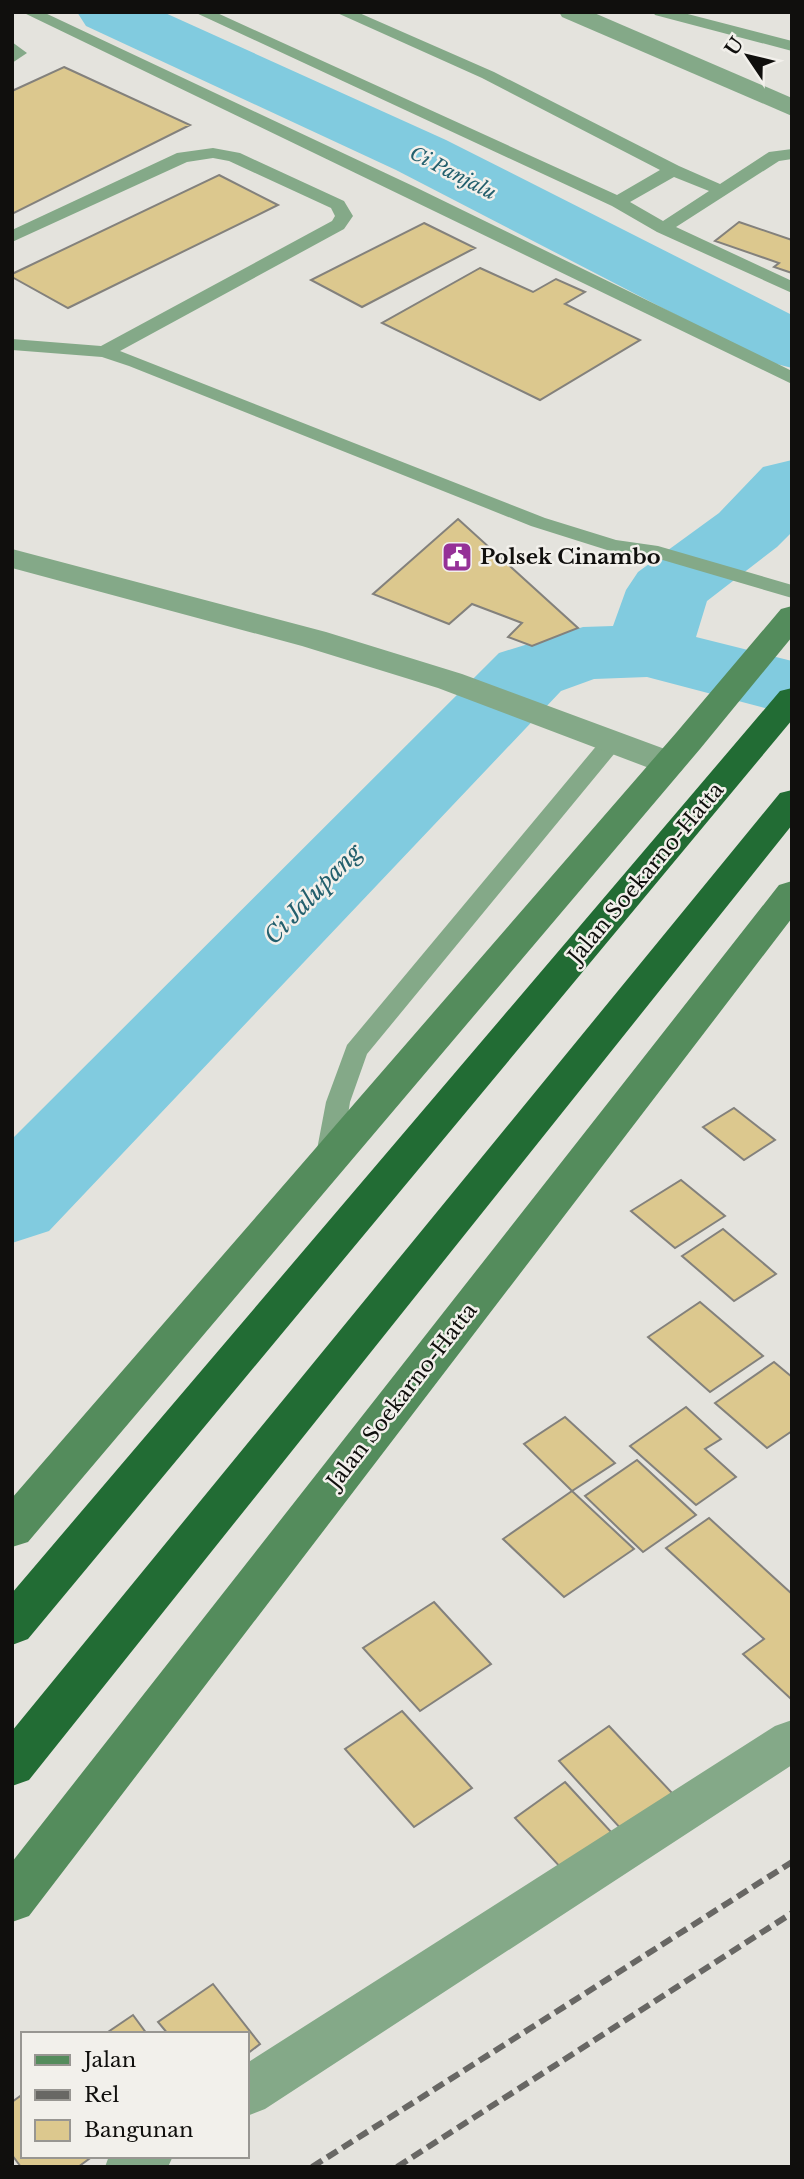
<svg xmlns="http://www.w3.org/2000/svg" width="804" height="2179" viewBox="0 0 804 2179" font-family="'Libre Baskerville',serif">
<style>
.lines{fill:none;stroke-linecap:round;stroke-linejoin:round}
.river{fill:#81cbdf;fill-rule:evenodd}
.building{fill:#dcc88e;stroke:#83817c;stroke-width:2}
.service{fill:#84a988;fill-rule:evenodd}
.minor{fill:#84a988;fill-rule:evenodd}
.tertiary{fill:#84a988;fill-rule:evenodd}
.secondary{fill:#548c5c;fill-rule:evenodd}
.trunk{fill:#226c34;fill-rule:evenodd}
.rail{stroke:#686764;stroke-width:6;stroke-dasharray:12 6;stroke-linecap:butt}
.labels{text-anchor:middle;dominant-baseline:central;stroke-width:5;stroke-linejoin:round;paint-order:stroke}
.far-water-label{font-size:19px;font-style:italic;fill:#235f6d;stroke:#f2f0eb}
.poi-label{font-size:21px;font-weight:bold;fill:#100f0d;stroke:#f2f0eb;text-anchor:start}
.street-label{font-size:21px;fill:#100f0d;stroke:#f2f0eb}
.water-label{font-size:23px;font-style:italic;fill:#235f6d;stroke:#f2f0eb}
</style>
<rect width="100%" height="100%" fill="#e4e3dd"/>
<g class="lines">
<path class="river" d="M77 12H163L446 140 792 315V368L765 361 396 170 86 26Z
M792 460V532L777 547 707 601 696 637 792 661V715L647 677 594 679 561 691 49 1231 12 1243V1139L499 653 583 627 613 626 626 590 638 572 719 513 763 467Z"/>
</g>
<path class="building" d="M64 67 190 125 12 214V91Z
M219 175 278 205 68 308 12 277V274Z
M739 222 792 240V273L774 267 779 263 715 241Z
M424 223 475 248 362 307 311 280Z
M480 268 533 292 556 279 585 292 565 304 640 340 540 400 382 323Z
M458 519 578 628 532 646 508 637 522 623 472 604 449 624 373 594Z
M734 1108 775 1140 744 1160 703 1127Z
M681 1180 725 1216 675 1248 631 1211Z
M723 1229 776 1274 734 1301 682 1256Z
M700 1302 763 1356 710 1392 648 1337Z
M774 1362 792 1377V1431L767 1448 715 1403Z
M686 1407 721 1439 705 1449 736 1477 696 1505 630 1446Z
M565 1417 615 1463 572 1491 524 1444Z
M637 1460 696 1515 643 1552 585 1496Z
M572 1491 634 1549 564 1597 503 1539Z
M709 1518 792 1594 791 1699 743 1654 764 1639 666 1548Z
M434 1602 491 1664 420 1711 363 1648Z
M402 1711 472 1788 414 1827 345 1749Z
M609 1726 673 1794 622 1830 559 1761Z
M565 1782 613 1834 562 1869 515 1818Z
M213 1984 260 2044 247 2054V2034H168L158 2022Z
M133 2015 147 2034H105Z
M23 2094V2156H93L78 2167H21L12 2155V2102Z"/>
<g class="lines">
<path class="service" d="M22 12H43L413 186 792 371V384Z
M194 12H215L617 195 660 170 482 78 335 12H357L494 72 679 166 720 184 769 152 792 149V159L779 161 676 227 792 281V293L657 232 612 206ZM674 177 709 191 663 221 630 202Z
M653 12H680L792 41V51L655 15Z
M12 42 27 53 12 63Z
M213 148 240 153 344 201 353 216 344 229 120 351 545 518 616 540 658 546 792 585V598L649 556 607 550 531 526 129 366 102 357 12 350V339L101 346 332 221 335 216 331 208 229 161 213 158 187 162 12 242V230L177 153Z
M611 736 619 738 622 743 619 748 367 1054 350 1102 341 1160 337 1166 328 1169 319 1166 315 1160 326 1102 347 1045 603 738Z"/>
<path class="minor" d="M12 549 326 632 462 674 681 755 686 763 681 771 669 774 657 771 438 688 302 646 12 568Z
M792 1720V1765L265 2109 247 2116V2063L775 1726Z
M109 2156H173L168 2167H105Z"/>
<path class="tertiary" d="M559 12H592L792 98V116L562 17Z"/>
<path class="secondary" d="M792 606V637L700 749 28 1542 12 1547V1498L676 733 781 609Z
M792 881V918L29 1916 12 1922V1862L779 885Z"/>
<path class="trunk" d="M792 688V720L28 1639 12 1645V1593L780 691Z
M792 790V825L29 1780 12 1786V1731L780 793Z"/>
<path class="rail" d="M312 2167 792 1862
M397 2167 792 1913"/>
</g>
<defs>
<g id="civic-square" transform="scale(1.575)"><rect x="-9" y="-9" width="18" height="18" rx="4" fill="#953197" stroke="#f2f0eb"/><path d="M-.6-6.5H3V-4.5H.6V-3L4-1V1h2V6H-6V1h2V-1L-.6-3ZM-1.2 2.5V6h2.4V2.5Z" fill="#fff"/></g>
</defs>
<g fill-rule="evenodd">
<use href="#civic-square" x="457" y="557"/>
</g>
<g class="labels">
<g class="far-water-label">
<text transform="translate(453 173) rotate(27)">Ci Panjalu</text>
</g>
<g class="poi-label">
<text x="480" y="557">Polsek Cinambo</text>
</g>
<g class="street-label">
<text transform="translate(646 873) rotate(-50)">Jalan Soekarno-Hatta</text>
<text transform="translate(402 1396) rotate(-52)">Jalan Soekarno-Hatta</text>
</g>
<g class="water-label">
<text transform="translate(313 894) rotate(-46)">Ci Jalupang</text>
</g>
</g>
<rect width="804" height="2179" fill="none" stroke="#100f0d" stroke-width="28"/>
<rect x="21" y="2032" width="228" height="126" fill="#f2f0eb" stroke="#989692" stroke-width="2"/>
<rect x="35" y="2055" width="35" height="10" fill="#548c5c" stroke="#989692" stroke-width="2"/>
<text x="84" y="2067" font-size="21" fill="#100f0d">Jalan</text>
<rect x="35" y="2090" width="35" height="10" fill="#686764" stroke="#989692" stroke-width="2"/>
<text x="84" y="2102" font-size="21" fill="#100f0d">Rel</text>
<rect x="35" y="2120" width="35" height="21" fill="#dcc88e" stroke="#989692" stroke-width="2"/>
<text x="84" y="2137" font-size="21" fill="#100f0d">Bangunan</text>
<g transform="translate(748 56) rotate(305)" stroke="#f2f0eb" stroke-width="5" paint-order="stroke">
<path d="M0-5L12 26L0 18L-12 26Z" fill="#100f0d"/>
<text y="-10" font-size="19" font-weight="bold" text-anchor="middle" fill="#100f0d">U</text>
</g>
</svg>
